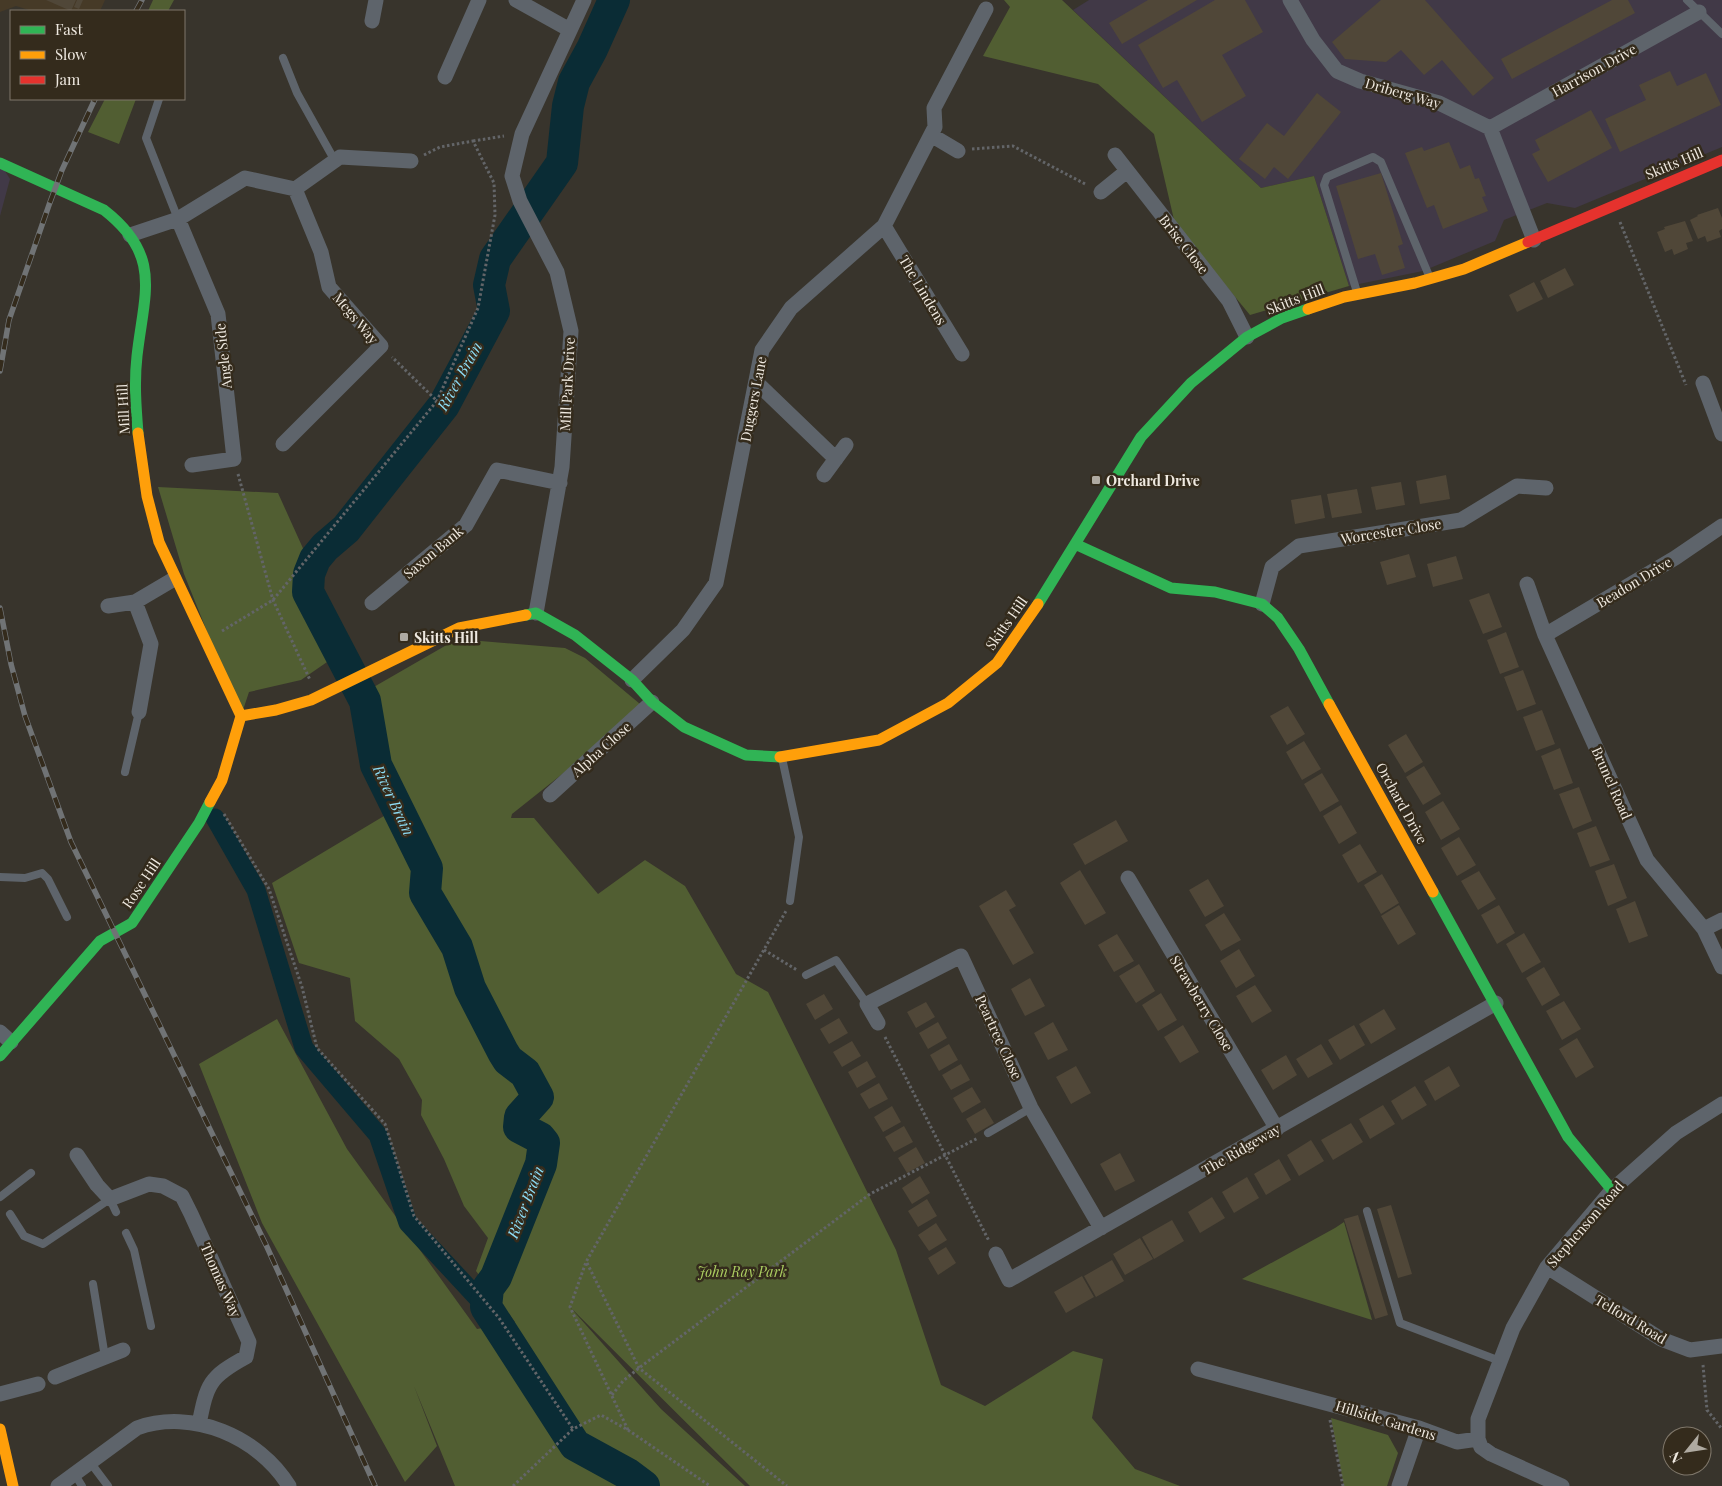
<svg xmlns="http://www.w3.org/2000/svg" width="1722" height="1486" viewBox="0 0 1722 1486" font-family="'Playfair Display',serif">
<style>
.built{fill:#463a27}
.industrial{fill:#413947}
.green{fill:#515e32}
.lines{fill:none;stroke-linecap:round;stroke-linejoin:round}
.canal{stroke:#0a2c35;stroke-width:19}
.river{stroke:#0a2c35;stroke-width:32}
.building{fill:#504738}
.path{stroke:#636568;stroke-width:3;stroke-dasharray:2.5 2.5;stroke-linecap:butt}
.lane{stroke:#5e646b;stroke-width:8}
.street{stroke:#5e646b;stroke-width:15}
.fast{stroke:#30b455;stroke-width:11}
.slow{stroke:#ff9f0a;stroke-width:11}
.jam{stroke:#e5322d;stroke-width:11}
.rail-casing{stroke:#707375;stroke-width:5.5}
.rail{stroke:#342b1c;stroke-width:4;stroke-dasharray:11;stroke-linecap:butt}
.poi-dot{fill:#afaaa1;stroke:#342b1c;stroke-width:2}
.labels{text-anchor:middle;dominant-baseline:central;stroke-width:5;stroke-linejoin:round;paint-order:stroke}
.street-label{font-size:14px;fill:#efe9e0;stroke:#342b1c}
.poi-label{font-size:14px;font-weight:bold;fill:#efe9e0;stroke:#342b1c;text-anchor:start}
.park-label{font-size:14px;font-style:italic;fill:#acce61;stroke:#342b1c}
.water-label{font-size:15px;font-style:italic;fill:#8dddf6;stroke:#342b1c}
</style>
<rect width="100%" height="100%" fill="#38342c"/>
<path class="built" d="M0 0H105L100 11H32L16 6 0 12Z"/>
<path class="industrial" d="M1089 0H1722V147L1575 208 1547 203 1504 220 1495 241 1423 271 1349 286 1314 176 1261 188 1073 10Z
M0 163 10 179 0 216Z"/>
<path class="green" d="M153 0H174L168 11H148Z
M1004 0H1062L1261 188 1314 176 1349 286 1250 315 1175 224 1154 134 1098 84 983 56 1010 7Z
M105 99H136L119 144 88 132Z
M158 487 278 493 311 566 300 602 330 660 301 680 249 692 241 716 184 574Z
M457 639 565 648 585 658 640 704 600 744 512 814 511 818H534L598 894 645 860 685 886 736 974 768 992 896 1250 941 1385 985 1406 1073 1351 1103 1359 1092 1418 1135 1469 1180 1486H750L569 1306 661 1409 745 1486H455L414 1386 437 1446 405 1482 262 1223 199 1064 277 1019 347 1149 477 1329 515 1322 476 1271 488 1238 464 1206 444 1159 421 1115 422 1100 399 1059 355 1021 350 978 299 963 272 883 404 804 396 789 372 688Z
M1344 1222 1372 1320 1242 1279 1335 1228Z
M1331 1418 1388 1435 1398 1453 1387 1486H1344Z"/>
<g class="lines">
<path class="canal" d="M215 818 256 890 304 1048 378 1135 408 1223 486 1307"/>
<path class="river" d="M614 0 592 49 574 82 568 106 562 163 495 259 489 285 494 311 444 405 346 529 325 547 315 559 309 574 308 592 365 701 376 765 427 868 425 893 457 947 470 988 503 1052 508 1060 525 1073 538 1097 520 1117 519 1127 540 1138 544 1143 541 1164 496 1277 488 1288 486 1307 575 1445 628 1474 644 1486"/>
</g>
<path class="building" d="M46 0H76L71 11Z
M77 0H83L79 9 74 7Z
M1148 0H1197L1122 44 1109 23Z
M1215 0H1245L1263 32 1222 55 1246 96 1202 122 1177 80 1163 88 1138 45Z
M1381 0H1425L1494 78 1473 96 1442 60 1424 75 1401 50 1386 62 1345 59 1332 42Z
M1612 0H1628L1635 13 1512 79 1501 59Z
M1670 71 1677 86 1706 73 1721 105 1620 152 1605 119 1646 100 1639 85Z
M1317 93 1341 112 1288 179 1274 167 1265 179 1239 159 1267 123 1284 136Z
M1591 110 1612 148 1548 182 1532 154 1540 150 1535 140Z
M1449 142 1460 169 1470 165 1475 179 1479 178 1486 196 1482 197 1488 211 1443 229 1434 205 1427 208 1405 153 1422 147 1424 151Z
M1381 173 1403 244 1398 246 1405 268 1382 275 1375 254 1358 259 1336 186Z
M1718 208 1722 218V229L1719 231 1721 237 1707 242 1705 236 1698 239 1690 220 1698 216 1697 215Z
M1685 221 1693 241 1686 243 1688 249 1674 255 1672 249 1665 252 1657 232 1665 229 1664 227Z
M1565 268 1574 285 1548 298 1540 281Z
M1534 282 1543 299 1517 312 1509 295Z
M1446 475 1450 499 1420 504 1416 481Z
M1401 482 1405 505 1376 510 1371 487Z
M1357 489 1362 513 1332 518 1327 494Z
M1321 495 1325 518 1295 524 1291 500Z
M1409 554 1416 577 1387 585 1380 562Z
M1456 556 1463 579 1433 587 1427 564Z
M1489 593 1502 627 1483 634 1469 600Z
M1506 632 1519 667 1500 674 1487 640Z
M1523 670 1536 704 1517 711 1504 677Z
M1288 706 1305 734 1287 745 1270 716Z
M1542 710 1555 744 1536 751 1523 717Z
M1406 734 1423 762 1405 773 1388 745Z
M1304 741 1321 769 1302 780 1286 752Z
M1560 748 1573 783 1554 790 1541 756Z
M1424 766 1441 794 1423 805 1406 777Z
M1322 773 1339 801 1320 812 1304 784Z
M1579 787 1592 821 1573 829 1559 794Z
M1443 801 1460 829 1441 840 1425 812Z
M1341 805 1357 833 1339 844 1323 816Z
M1116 820 1128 841 1085 865 1073 844Z
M1596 826 1610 860 1590 867 1577 833Z
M1459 837 1476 865 1457 876 1441 848Z
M1360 844 1377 872 1358 883 1342 855Z
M1614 864 1627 898 1608 906 1595 871Z
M1080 870 1106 913 1085 925 1060 883Z
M1479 871 1496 899 1478 910 1461 881Z
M1382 874 1399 903 1381 914 1364 885Z
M1208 879 1224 906 1205 917 1189 890Z
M1006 890 1016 906 1009 910 1034 953 1013 965 979 906Z
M1635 901 1648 936 1629 943 1616 909Z
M1399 905 1416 934 1398 945 1381 916Z
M1499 905 1515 933 1497 944 1481 915Z
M1224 913 1241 940 1221 951 1205 925Z
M1524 933 1541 962 1522 973 1506 944Z
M1117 934 1134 961 1114 972 1098 945Z
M1239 949 1255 976 1236 988 1220 961Z
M1139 964 1155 991 1136 1003 1119 976Z
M1544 967 1560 995 1542 1006 1526 978Z
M1030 978 1045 1006 1025 1016 1011 989Z
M1255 985 1272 1011 1252 1023 1236 996Z
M1161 993 1177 1020 1158 1031 1142 1005Z
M824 994 833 1009 815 1020 806 1004Z
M1564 1001 1581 1029 1562 1040 1546 1011Z
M926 1002 935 1017 916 1028 907 1012Z
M1384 1009 1396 1029 1371 1044 1359 1024Z
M839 1018 848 1033 829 1044 820 1029Z
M938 1022 947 1038 928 1049 919 1033Z
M1053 1022 1068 1050 1048 1060 1034 1033Z
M1183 1025 1199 1052 1180 1063 1164 1037Z
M1354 1025 1365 1045 1340 1060 1328 1040Z
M1577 1038 1594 1067 1576 1078 1559 1049Z
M852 1041 861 1056 842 1067 833 1052Z
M949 1044 958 1060 939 1071 930 1055Z
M1321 1044 1333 1064 1308 1078 1296 1059Z
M1286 1055 1297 1075 1273 1090 1261 1070Z
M867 1061 876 1077 857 1088 848 1072Z
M961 1064 970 1080 951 1090 942 1075Z
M1076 1066 1091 1093 1071 1104 1056 1077Z
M1449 1066 1460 1086 1435 1101 1424 1081Z
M879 1083 888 1099 869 1109 860 1094Z
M1415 1086 1427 1105 1402 1120 1391 1101Z
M972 1087 981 1102 962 1113 953 1098Z
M1383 1105 1395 1124 1370 1139 1359 1119Z
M892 1106 901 1122 883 1132 874 1117Z
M985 1108 994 1123 975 1134 966 1119Z
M1351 1123 1363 1142 1333 1160 1321 1140Z
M904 1126 913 1142 894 1152 885 1137Z
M1311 1140 1324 1161 1299 1176 1287 1155Z
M916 1147 925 1163 907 1173 898 1158Z
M1120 1153 1135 1181 1115 1191 1100 1164Z
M1279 1159 1291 1180 1266 1195 1254 1174Z
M920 1176 930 1193 912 1204 902 1188Z
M1247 1177 1259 1198 1234 1213 1222 1192Z
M1212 1197 1225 1218 1200 1233 1188 1212Z
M927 1199 937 1216 918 1227 908 1211Z
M1391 1205 1412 1274 1398 1278 1377 1209Z
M1358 1215 1388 1315 1375 1319 1344 1219Z
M1172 1220 1184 1241 1154 1259 1142 1237Z
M936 1223 947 1240 929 1251 918 1235Z
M1140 1238 1153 1259 1125 1275 1113 1254Z
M946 1247 956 1263 938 1275 928 1258Z
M1112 1260 1124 1281 1096 1297 1084 1276Z
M1082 1276 1094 1297 1066 1313 1054 1292Z"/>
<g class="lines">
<path class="path" d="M473 141 504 136
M972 149 1013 146 1087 185
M424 155 440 147 473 141 494 183 495 215 478 308 437 401
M1620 222 1686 385
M238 474 273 600 310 680
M222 631 273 600 437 401 392 357
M224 814 269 889 302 987 317 1048 385 1124 414 1216 499 1318 573 1429
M764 950 797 970
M885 1037 989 1241
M587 1263 639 1368 787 1486
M1703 1365 1707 1410 1722 1429
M612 1395 623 1381 639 1368 870 1194 978 1138
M1330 1420 1343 1486
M628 1430 710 1486
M513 1486 573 1429 601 1415 628 1430 570 1307 586 1262 786 911"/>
<path class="lane" d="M1687 0 1722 34
M283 58 297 93 335 161
M159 99 146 138 178 219
M1357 292 1324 185 1327 177 1373 157 1381 162 1430 278
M782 758 799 837 790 901
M125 772 139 712
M0 877 25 878 42 873 48 879 67 917
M806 975 836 960 867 1004
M988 1133 1031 1108
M0 1197 31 1173
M1367 1211 1400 1323 1500 1361
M10 1214 24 1236 43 1244 110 1199 116 1212
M126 1233 134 1250 151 1326
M93 1284 105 1357
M90 1462 108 1486
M74 1473 82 1486"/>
<path class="street" d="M516 0 570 30
M1290 0 1313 40 1337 71 1360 81 1439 103 1490 128 1534 240
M372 21 376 0
M445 77 479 0
M1490 128 1699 12
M931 135 958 151
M1115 155 1229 301 1247 337
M1101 192 1127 171
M178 219 218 314 234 459 192 465
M884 226 962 354
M130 235 178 219 245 178 295 189 340 157 411 161
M757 383 836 459
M1703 383 1722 434
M283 444 381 346 329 287 321 252 295 189
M824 475 846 445
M1527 584 1545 635 1647 860 1704 929 1722 967
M372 603 466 525 497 470 560 483
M1262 604 1272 567 1299 546 1461 520 1517 486 1546 488
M108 606 135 602
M536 613 562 467 571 331 557 272 520 201 512 176 522 134 584 0
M1545 635 1675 558 1722 526
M632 680 683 630 716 583 762 350 791 308 884 226 935 127 934 108 986 9
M139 712 151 644 135 602 174 579
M550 795 652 702
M1128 878 1277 1129
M1704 929 1722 920
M878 1023 867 1004 961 956 1031 1108 1101 1228
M0 1032 11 1042
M77 1155 97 1185 110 1199 149 1184 163 1186 182 1196 191 1214 249 1342 246 1357C209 1377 207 1384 199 1424
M996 1254 1009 1280 1496 1003
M1547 1267 1661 1339 1690 1350 1722 1346
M1198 1369 1419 1428 1457 1442 1478 1439
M55 1377 123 1350
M0 1394 38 1384
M58 1486 137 1428C192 1408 259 1437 289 1486
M1399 1486 1419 1428
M1562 1486 1491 1454 1481 1447 1478 1439V1419L1513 1328 1547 1267 1612 1190 1676 1133 1722 1104"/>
<path class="fast" d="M0 163 104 210C163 256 144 293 137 356 134 382 136 408 138 433
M1075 544 1171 588 1215 592 1262 604 1278 618 1299 649 1329 704
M1038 604 1141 437 1191 383 1247 337 1282 318 1308 309
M526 615 536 613 575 635 632 680 652 702 684 727 746 755 780 757
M1433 892 1568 1137 1612 1190
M0 1056 100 941 132 923 199 823 210 802"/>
<path class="slow" d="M1308 309 1344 297 1415 283 1464 269 1528 242
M138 433 147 496 159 542 241 716
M1329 704 1433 892
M241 716 276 710 311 700 459 628 526 615
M780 757 879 740 948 703 997 663 1038 604
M210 802 222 780 241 716
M0 1429 13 1486"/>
<path class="jam" d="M1528 242 1722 160"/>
<g class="rail-casing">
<path id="rail" d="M136 11 142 0
M0 371 9 320 49 205 62 170 95 99
M0 608 11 664 25 716 71 842 267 1247 375 1486"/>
</g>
<use href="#rail" class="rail"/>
</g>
<g class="poi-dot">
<rect x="1091" y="475" width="10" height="10" rx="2.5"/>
<rect x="399" y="632" width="10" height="10" rx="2.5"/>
</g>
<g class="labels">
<g class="street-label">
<text transform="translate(1594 70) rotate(-29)">Harrison Drive</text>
<text transform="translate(1403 93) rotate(16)">Driberg Way</text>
<text transform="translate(1674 163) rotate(-23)">Skitts Hill</text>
<text transform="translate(1184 244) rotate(52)">Brise Close</text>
<text transform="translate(923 290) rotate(59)">The Lindens</text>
<text transform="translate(1295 299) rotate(-21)">Skitts Hill</text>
<text transform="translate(356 318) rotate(50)">Megs Way</text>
<text transform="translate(223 356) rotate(-96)">Angle Side</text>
<text transform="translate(567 384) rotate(-87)">Mill Park Drive</text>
<text transform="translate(753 399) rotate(-79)">Duggers Lane</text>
<text transform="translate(123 409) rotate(-93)">Mill Hill</text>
<text transform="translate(1391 531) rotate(-9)">Worcester Close</text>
<text transform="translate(433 552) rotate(-40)">Saxon Bank</text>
<text transform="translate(1634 582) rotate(-31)">Beadon Drive</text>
<text transform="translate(1006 623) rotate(-55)">Skitts Hill</text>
<text transform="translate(601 749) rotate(-42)">Alpha Close</text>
<text transform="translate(1612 783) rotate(66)">Brunel Road</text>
<text transform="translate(1402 803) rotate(61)">Orchard Drive</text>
<text transform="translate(141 883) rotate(-56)">Rose Hill</text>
<text transform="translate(1202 1003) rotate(59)">Strawberry Close</text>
<text transform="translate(999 1037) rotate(65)">Peartree Close</text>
<text transform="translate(1241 1149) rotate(-30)">The Ridgeway</text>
<text transform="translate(1585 1224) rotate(-49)">Stephenson Road</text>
<text transform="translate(221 1280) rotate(66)">Thomas Way</text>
<text transform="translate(1631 1319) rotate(31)">Telford Road</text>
<text transform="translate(1386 1420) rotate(17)">Hillside Gardens</text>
</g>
<g class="poi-label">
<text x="1106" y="480">Orchard Drive</text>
<text x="414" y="637">Skitts Hill</text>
</g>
<g class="park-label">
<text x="742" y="1271">John Ray Park</text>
</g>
<g class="water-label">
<text transform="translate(459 376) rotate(-61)">River Brain</text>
<text transform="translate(394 800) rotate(65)">River Brain</text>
<text transform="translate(525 1202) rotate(-69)">River Brain</text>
</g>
</g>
<rect x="10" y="10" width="175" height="90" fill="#342b1c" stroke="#7f776a"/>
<rect x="20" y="26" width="25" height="8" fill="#30b455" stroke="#7f776a"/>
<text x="55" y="35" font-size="15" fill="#efe9e0">Fast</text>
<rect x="20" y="51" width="25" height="8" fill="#ff9f0a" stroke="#7f776a"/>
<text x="55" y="60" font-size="15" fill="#efe9e0">Slow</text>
<rect x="20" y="76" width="25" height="8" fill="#e5322d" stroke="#7f776a"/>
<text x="55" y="85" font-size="15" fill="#efe9e0">Jam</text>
<g transform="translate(1687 1451) rotate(240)"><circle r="24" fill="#342b1c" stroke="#7f776a"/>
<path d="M0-4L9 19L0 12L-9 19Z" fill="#afaaa1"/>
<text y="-8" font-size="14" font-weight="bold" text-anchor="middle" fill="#efe9e0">N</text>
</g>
</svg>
